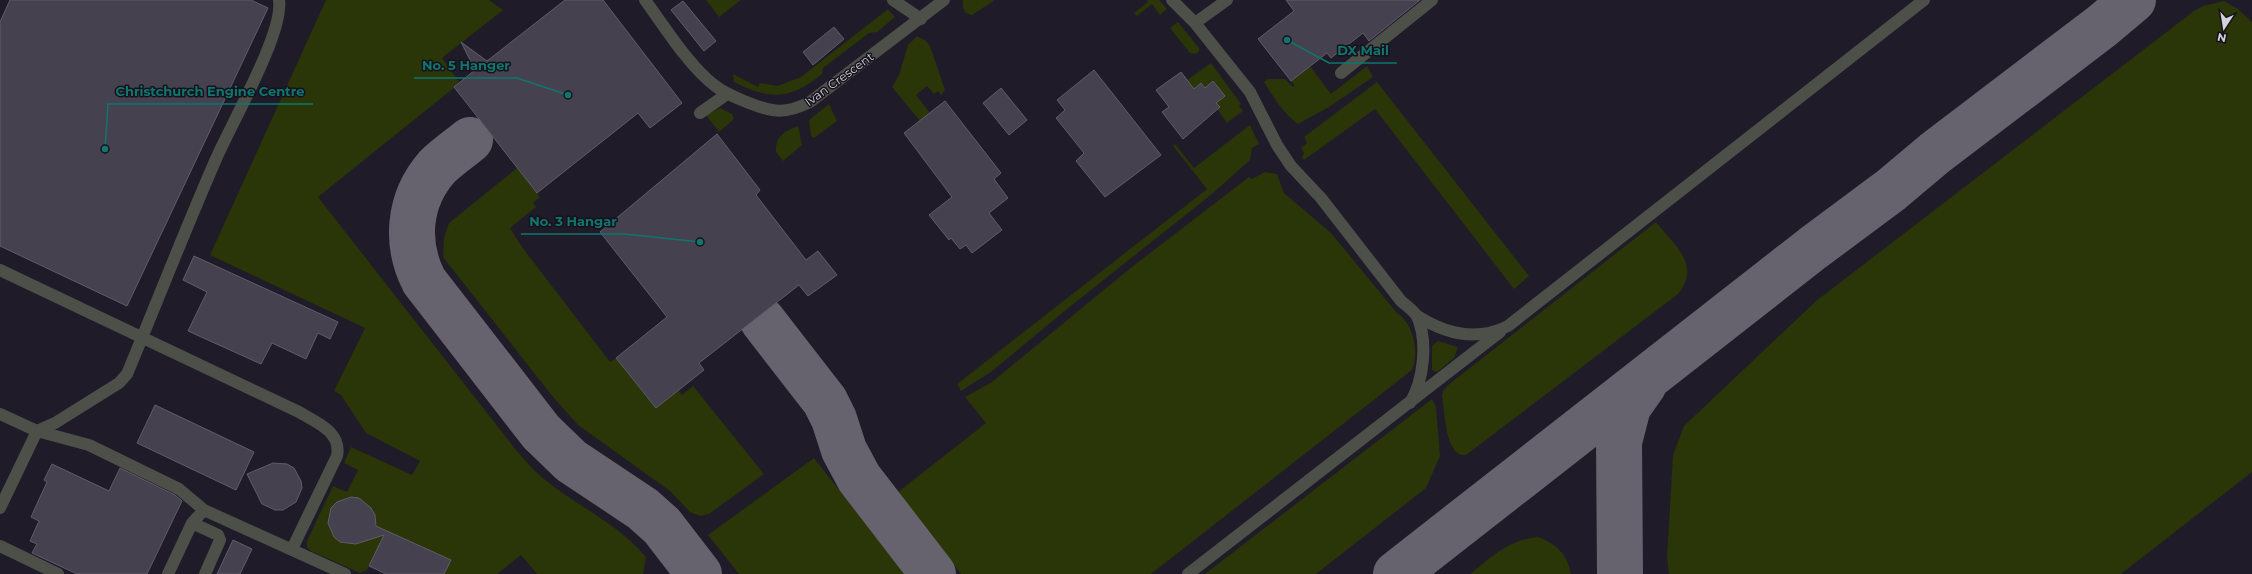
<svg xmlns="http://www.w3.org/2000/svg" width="2252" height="574" viewBox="0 0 2252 574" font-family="Montserrat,sans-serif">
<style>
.green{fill:#2a3508}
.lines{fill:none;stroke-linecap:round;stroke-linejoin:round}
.taxiway{stroke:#66626e;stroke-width:46}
.building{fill:#45414f;stroke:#605c6b}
.minor{stroke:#4d5049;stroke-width:12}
.labels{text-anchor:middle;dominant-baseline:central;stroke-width:3;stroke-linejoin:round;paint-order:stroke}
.street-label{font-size:12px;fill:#d3d1d9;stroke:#16121e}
.leader{fill:none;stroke:#0f766e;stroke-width:1.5}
.callout-dot{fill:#0f766e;stroke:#16121e;stroke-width:1.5}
.callout-label{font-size:13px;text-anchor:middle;font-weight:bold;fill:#0f766e;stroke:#16121e;stroke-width:3;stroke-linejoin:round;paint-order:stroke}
</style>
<rect width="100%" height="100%" fill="#1f1b28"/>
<path class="green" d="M326 0H489L503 10 442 58 459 82 455 87 318 197 516 450C527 463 539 476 553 486 585 510 620 526 646 557L643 574H537L521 555 497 574H444L450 561 386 531 367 570 360 573 311 551 307 547V541L333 486 347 492 358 470 344 463 351 447 412 475 420 461 366 433 341 395 334 391 365 328 210 255Z
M706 0H741L719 17Z
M963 0H995L972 15 966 13 963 8Z
M1147 0H1159L1167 9 1160 15 1152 4 1137 16 1134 13 1148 2Z
M2224 1 2238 9 2252 22V472L2121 574H1669L1667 558 1673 455 1684 426 1816 301 2194 11 2203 6Z
M888 9 895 17 877 32 869 33 823 68 822 74C791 100 769 100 734 82L733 74 758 87 760 83 777 86 801 77Z
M1178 22 1199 48V51L1196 54 1190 53 1170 28Z
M917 36 926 41 930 46 945 90 941 95 938 91 934 94 927 86 916 95 930 113 920 121 892 87 899 75 908 45Z
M1211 63 1241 104 1239 106 1243 111 1227 123 1217 109 1213 81 1205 88 1201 83 1194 89 1187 80Z
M1310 66 1331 94 1367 66 1373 77 1329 107 1298 124C1283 113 1274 98 1264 82L1268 79H1285L1293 87 1295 86 1291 81Z
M1377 82 1529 276 1514 289 1375 109 1304 160 1302 157 1304 153 1301 148 1307 143 1304 137Z
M829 104 837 121 814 138 811 136 809 120Z
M720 108 732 114 734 119 719 132 706 115Z
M1250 125 1259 144 1252 148 1250 160 1212 194 1072 305 991 372 961 391 957 384 1207 189 1173 146 1175 144 1194 168Z
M798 126 802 145 783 161 776 152C775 136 785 131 798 126Z
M517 168 540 197 533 203 536 207 510 228 522 247 610 362 616 358 656 408 678 390 682 395 693 386 764 474 709 514 700 516 690 512 670 491 578 425 553 397 443 257 444 237 449 223Z
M1265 172 1277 174 1284 193 1331 233 1397 313C1413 323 1420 352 1412 370L1151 574H961L898 492 986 423 965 397 992 382 1128 270 1249 177 1252 179Z
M1656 222C1674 245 1702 265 1678 294L1466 455C1445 458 1445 412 1442 396L1443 391 1448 385Z
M1438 341 1458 347 1454 358 1437 372 1432 370V346Z
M1432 399 1436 407 1440 456 1426 488 1316 574H1205Z
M814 458 905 574H739L708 535Z
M1538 537C1557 544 1567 554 1571 574H1470C1493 556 1508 540 1538 537Z"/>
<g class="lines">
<path class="taxiway" d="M470 140C459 149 447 157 437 167 408 200 405 244 424 281L541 432 571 461 643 509 662 526 699 574
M763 321 825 401 834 419 844 450 859 478 933 574
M1396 574 1813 248 1891 190 1935 153 2102 26 2133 0
M1620 574 1619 442 1628 407 1644 384"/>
</g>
<path class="building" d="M10 0H251L268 8 127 306 0 246V22Z
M565 0H603L682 103 650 128 638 113 537 193 454 87 475 70 461 42 487 61Z
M1286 0H1420L1369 41 1363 33 1331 58 1327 53 1291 81 1258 39 1294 11Z
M683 1 716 41 704 51 671 10Z
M834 27 844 39 813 65 803 52Z
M1094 70 1161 155 1105 197 1076 161 1084 153 1056 118 1065 110 1057 100Z
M1181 72 1194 89 1201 83 1205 88 1213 81 1225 96 1216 103 1220 107 1183 139 1162 112 1169 107 1156 90Z
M1001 88 1027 120 1009 135 983 103Z
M945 101 1001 173 994 179 1008 198 989 213 1002 230 972 253 966 245 960 249 951 238 949 240 929 215 952 197 904 133Z
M717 134 760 190 756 195 806 260 818 251 837 275 808 296 799 285 699 363 704 370 656 408 616 358 667 317 600 232Z
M194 256 338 322 330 339 318 333 306 359 272 343 261 364 188 331 207 292 183 280Z
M155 405 254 452 236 490 137 443Z
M273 463 287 464 294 468 301 481 302 488 296 502 283 510H275L262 504 247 474Z
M52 464 109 491 120 468 175 495 182 501 147 574H77L32 553 37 544 30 541 39 521 31 517 47 482 44 480Z
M351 497 359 498 371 508 375 515 376 526 451 560 444 574H386L369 566 384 535 356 544 340 542 334 537 328 523 331 508 337 502Z
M233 540 252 549 240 574H217Z"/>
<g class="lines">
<path class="minor" d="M645 0C664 26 689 66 714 85 725 94 737 98 749 103 774 113 786 114 810 102L944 0
M893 0 921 19
M1172 0 1195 23 1250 92 1277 145 1291 166 1321 198 1401 301C1406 305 1414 311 1417 316 1428 341 1424 380 1410 403
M1195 23 1227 0
M1341 73 1432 0
M700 113 727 94
M0 270 299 412C316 422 342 432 337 456L292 549
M1416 315C1445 334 1476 342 1508 326L1924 0
M0 414 37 431 89 445 179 489 204 510 345 574
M0 508 37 431 55 423 119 383 127 374C157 302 185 230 216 159 231 124 284 33 279 0
M192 523 218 535 220 540 205 574
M0 546 58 574
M168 574 192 523 204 510
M1188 574 1500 332"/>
</g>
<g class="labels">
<g class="street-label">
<text transform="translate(839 79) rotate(-36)">Ivan Crescent</text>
</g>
</g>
<path class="leader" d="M1287 40L1329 63H1397M568 95L517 78H414M105 149L108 104H313M700 242L625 234H521"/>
<g class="callout-dot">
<circle cx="1287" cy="40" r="4"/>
<circle cx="568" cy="95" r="4"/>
<circle cx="105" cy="149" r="4"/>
<circle cx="700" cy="242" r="4"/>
</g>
<g class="callout-label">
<text x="1363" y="55">DX Mail</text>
<text x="466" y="70">No. 5 Hanger</text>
<text x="210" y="96">Christchurch Engine Centre</text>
<text x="573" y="226">No. 3 Hangar</text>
</g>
<g transform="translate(2224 28) rotate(192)" stroke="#16121e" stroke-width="3" paint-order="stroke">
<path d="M0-3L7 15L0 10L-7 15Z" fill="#d3d1d9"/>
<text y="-6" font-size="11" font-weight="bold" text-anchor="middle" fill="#d3d1d9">N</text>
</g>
</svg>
